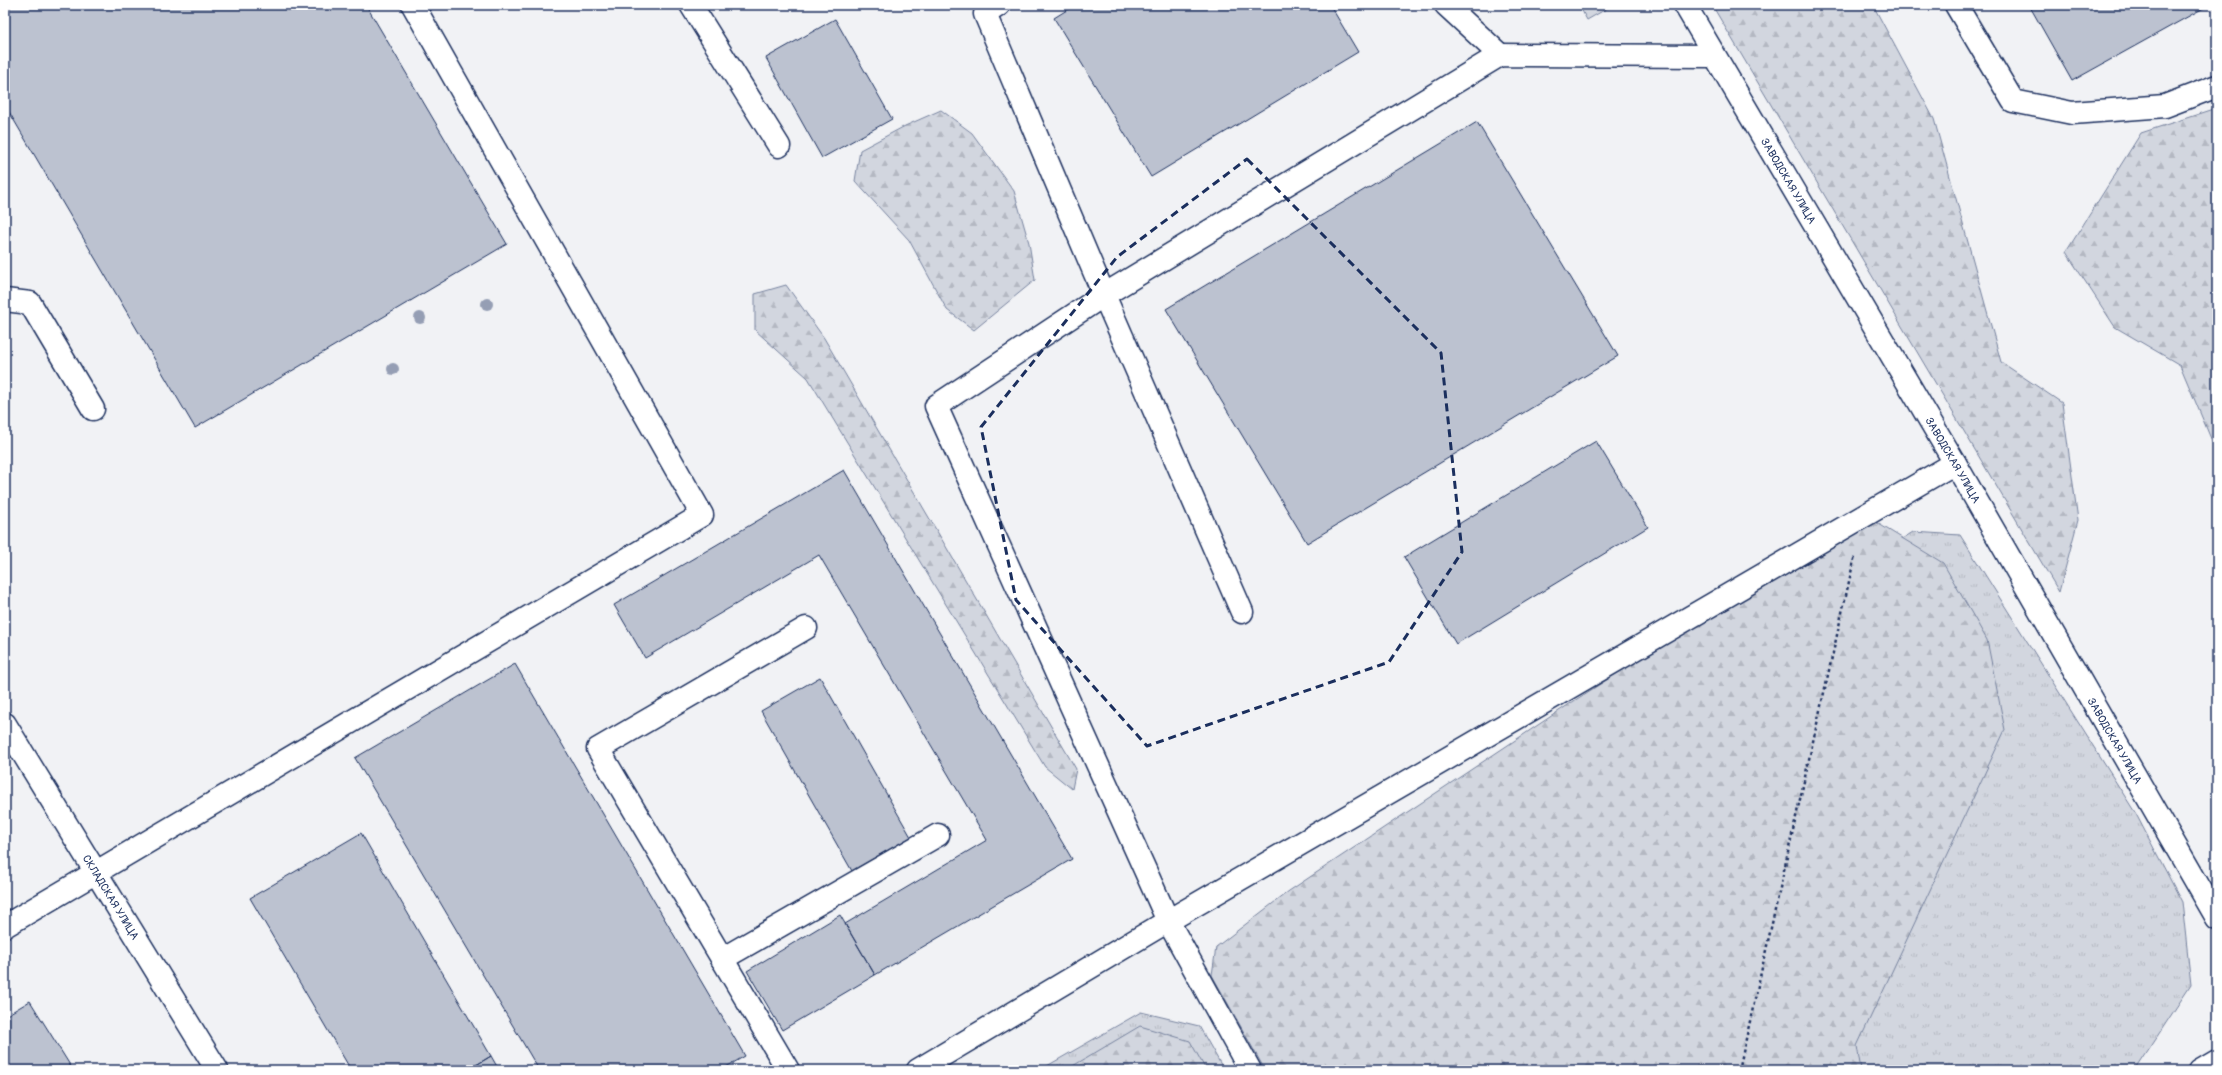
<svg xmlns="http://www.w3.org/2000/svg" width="2222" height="1075" viewBox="0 0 2222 1075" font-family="Pangolin,sans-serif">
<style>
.grass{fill:url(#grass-tufts);stroke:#76829e}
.forest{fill:url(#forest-firs);stroke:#76829e}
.building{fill:#bcc2d0;stroke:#1b2f5e}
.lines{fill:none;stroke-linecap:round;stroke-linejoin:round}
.minor-casing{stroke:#1b2f5e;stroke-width:25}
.major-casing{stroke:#1b2f5e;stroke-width:25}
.path{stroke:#1b2f5e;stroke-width:2.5;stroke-dasharray:3 3;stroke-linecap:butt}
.minor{stroke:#fff;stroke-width:22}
.major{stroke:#fff;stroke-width:22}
.tree{fill:#959eb4}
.marked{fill:none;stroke:#1b2f5e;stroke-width:3;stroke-dasharray:8 5;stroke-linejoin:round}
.labels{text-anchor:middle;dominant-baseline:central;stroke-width:4;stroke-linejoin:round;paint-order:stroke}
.street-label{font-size:11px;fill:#1b2f5e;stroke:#fff}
</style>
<defs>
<pattern id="grass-tufts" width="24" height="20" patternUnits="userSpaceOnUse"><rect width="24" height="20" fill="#d2d6df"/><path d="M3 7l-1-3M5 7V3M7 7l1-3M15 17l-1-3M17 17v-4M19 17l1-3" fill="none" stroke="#b4b8c2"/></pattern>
<pattern id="forest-firs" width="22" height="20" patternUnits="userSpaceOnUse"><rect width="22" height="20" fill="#d2d6df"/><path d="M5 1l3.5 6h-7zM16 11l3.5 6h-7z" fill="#b4b8c2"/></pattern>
</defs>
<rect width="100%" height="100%" fill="#f1f2f5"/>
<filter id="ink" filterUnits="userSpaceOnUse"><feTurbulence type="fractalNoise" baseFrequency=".025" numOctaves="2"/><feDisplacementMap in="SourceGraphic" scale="8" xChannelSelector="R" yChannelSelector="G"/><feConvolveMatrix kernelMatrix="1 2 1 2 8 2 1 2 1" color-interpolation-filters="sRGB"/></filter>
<g filter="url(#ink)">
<path class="grass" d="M1913 532 1960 535 2136 814 2182 902 2191 985 2135 1070H1272L1235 958Z
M1141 1012 1199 1026 1224 1070H1040Z"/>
<path class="forest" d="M1579 5H1613L1587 20Z
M1712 5H1873L1934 119 2001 362 2062 403 2078 520 2059 592Z
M2217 108V453L2180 365 2115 327 2066 252 2141 133Z
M941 110 972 133 1014 191 1029 243 1035 280 974 330 947 310 909 240 855 181 860 150 905 126Z
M786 285 824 338 1076 769 1072 789 1045 767 808 378 755 330V294Z
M1864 515 1943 563 1987 640 2005 730 1857 1046 1861 1070H1265L1212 975 1216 947 1289 891 1580 697Z
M1140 1026 1190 1041 1206 1070H1066Z"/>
<path class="building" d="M5 5H366L507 244 195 428 5 105Z
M1075 5H1330L1358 52 1151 177 1054 18Z
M2029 5H2209L2072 81Z
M835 19 892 119 822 158 766 58Z
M1477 122 1618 356 1307 543 1166 309Z
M1596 441 1648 527 1456 644 1404 557Z
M844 470 1072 859 875 975 845 924 987 840 819 555 645 658 614 605Z
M515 664 745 1056 721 1070H539L355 758Z
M820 677 911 837 852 871 761 711Z
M361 833 491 1056 468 1070H351L250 898Z
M840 915 875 975 782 1030 747 971Z
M30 1001 73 1070H5V1016Z
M491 1056 499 1070H468Z"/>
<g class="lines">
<g class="minor-casing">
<g id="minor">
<path d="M691 5 779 146"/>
<path d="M999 5 985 14 1104 295 1500 55 1714 56"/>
<path d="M1446 5 1500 55"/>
<path id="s1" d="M1685 5 1955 463 2217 918"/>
<path d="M1956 5 2013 101 2072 113 2165 106 2217 86"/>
<path d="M5 300 30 303 93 409"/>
<path d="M1242 612 1104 295 936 406 1168 921 1250 1070"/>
<path id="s2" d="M5 724 217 1070"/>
<path d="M5 926 702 515 413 5"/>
<path d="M722 959 938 835"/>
<path d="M788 1070 598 749 806 628"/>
<path d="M918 1070 1168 921 1955 463"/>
</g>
</g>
<g class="major-casing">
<path id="major" d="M2200 1070 2217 1060"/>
</g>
<path class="path" d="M1739 1070 1855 555"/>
<use href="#minor" class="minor"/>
<use href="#major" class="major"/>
</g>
<g class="tree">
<circle cx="487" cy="304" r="6"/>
<circle cx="420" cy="318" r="6"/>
<circle cx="393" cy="369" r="6"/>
</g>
</g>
<path class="marked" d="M1247 159 1441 353 1462 552 1389 662 1147 746 1016 600 981 427 1117 257Z"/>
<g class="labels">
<g class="street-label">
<text stroke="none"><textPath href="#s1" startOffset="204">ЗАВОДСКАЯ УЛИЦА</textPath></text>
<text stroke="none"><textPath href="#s1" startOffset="528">ЗАВОДСКАЯ УЛИЦА</textPath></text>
<text stroke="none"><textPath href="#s1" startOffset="852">ЗАВОДСКАЯ УЛИЦА</textPath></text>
<text stroke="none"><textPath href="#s2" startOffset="203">СКЛАДСКАЯ УЛИЦА</textPath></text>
</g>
</g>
<rect width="2222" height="1075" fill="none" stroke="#fff" stroke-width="20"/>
<rect x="10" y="10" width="2202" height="1055" fill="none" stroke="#1b2f5e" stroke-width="1.5" filter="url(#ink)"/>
</svg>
